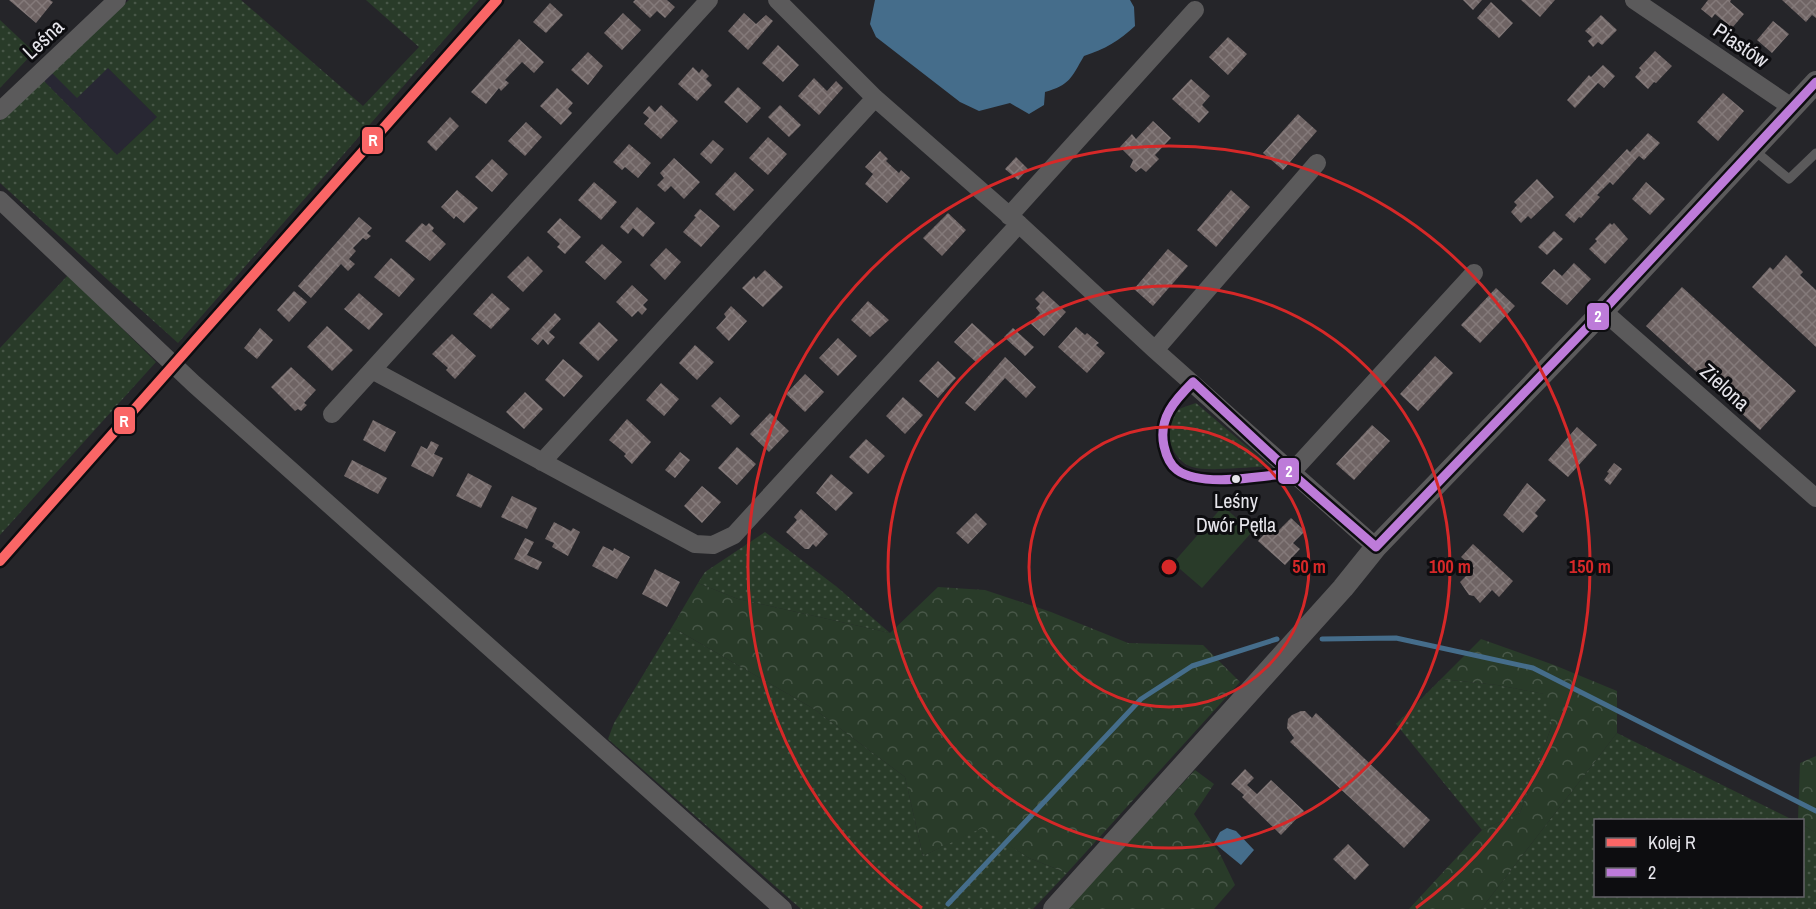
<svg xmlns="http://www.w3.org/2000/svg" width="1816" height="909" viewBox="0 0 1816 909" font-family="'Archivo Narrow',sans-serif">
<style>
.built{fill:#282733}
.grass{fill:url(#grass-dots)}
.forest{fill:url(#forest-crowns)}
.park{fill:#293b29}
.water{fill:#456d8b}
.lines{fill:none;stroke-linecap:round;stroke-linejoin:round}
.stream{stroke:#456d8b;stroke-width:5}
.building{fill:url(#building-cross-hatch)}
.service{stroke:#5b5a5b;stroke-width:9}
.minor{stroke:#5b5a5b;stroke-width:18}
.tertiary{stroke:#5b5a5b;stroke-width:22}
.bus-1-casing{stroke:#0d0d10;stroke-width:14}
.bus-1{stroke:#bd7bd9;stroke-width:9}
.rail-1-casing{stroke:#0d0d10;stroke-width:15}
.rail-1{stroke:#fa6666;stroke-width:10}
.ring{fill:none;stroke:#d62828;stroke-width:3}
.bus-dot{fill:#e6e5eb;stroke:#0d0d10;stroke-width:2}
.labels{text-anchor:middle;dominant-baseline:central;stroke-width:6;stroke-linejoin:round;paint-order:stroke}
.bus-label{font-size:20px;fill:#e6e5eb;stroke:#0d0d10}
.street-label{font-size:21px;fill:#e6e5eb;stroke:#0d0d10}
.centre{fill:#d62828;stroke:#0d0d10;stroke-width:3}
.ring-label{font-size:18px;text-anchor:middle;font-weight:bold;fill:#d62828;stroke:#0d0d10;stroke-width:6;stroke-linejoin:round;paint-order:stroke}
.line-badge{stroke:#0d0d10;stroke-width:2}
.badge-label{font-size:16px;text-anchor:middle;font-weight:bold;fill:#fff}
</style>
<defs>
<pattern id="grass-dots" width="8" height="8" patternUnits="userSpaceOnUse" patternTransform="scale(1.5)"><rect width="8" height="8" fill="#293b29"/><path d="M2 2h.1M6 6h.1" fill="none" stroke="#485748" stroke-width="1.8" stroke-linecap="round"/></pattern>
<pattern id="forest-crowns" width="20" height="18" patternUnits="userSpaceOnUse" patternTransform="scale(1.5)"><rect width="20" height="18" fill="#293b29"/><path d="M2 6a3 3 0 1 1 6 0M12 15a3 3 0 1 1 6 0" fill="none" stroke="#485748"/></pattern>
<pattern id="building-cross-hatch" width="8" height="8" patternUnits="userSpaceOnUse" patternTransform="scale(1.5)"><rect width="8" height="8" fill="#6f6464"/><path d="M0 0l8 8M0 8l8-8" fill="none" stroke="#847a7a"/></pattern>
</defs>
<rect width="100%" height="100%" fill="#252529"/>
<path class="built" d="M108 68 157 117 117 155 42 79 50 71Z"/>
<path class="grass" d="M129 0H241L363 106 419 47 366 0H479L178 343 0 183V121L42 79 117 155 157 117 108 68 77 98 50 71Z
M0 20 34 52 0 88Z
M68 275 156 362 0 535V348Z
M1196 403 1265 462 1262 467C1244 467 1207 472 1192 467 1172 461 1161 429 1175 413 1180 407 1188 406 1196 403Z
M765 532 837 587 890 633 738 599 698 583 705 572Z
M672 627 814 709 905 777 923 856 982 827 1029 858 1067 873 1033 909H801L608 739 614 723Z
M1441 679 1497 685 1545 694 1552 725 1520 813 1482 830 1396 724Z
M1617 733 1793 820H1596V896H1802L1803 825 1816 833V909H1481Z"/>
<path class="forest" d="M698 583 738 599 890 633 938 587 985 590 1051 612 1128 643 1203 645 1240 682 1067 873 1029 858 982 828 923 856 905 777 814 709 672 627Z
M1481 639 1554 665 1617 691V733L1481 909H1409L1482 830 1520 813 1552 725 1544 694 1497 685 1441 679Z
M1816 756V833L1803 825 1802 820H1798L1800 763Z
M1195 770 1214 784 1194 814 1220 854 1235 885 1214 909H1066Z"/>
<path class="park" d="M1223 506 1252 532 1202 588 1173 563Z"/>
<path class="water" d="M875 0H1130L1134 7 1135 26C1119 41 1105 49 1084 56 1071 78 1070 85 1045 92L1044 105 1029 114 1010 103 979 111 960 102 876 37 870 24Z
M1227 828 1236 831 1254 850 1241 865 1214 843 1220 832Z"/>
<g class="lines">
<path class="stream" d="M1322 639 1396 638 1533 668 1816 811
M948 904 1141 699 1192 666 1277 639"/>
</g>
<path class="building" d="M9 0H50L53 2 36 23Z
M635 0H667L675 7 665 18 657 11 650 18 633 2Z
M1463 0H1482L1473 10Z
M1521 0H1555L1540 17Z
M1708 0H1731L1730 2 1744 14 1732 28 1715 14 1712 18 1701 9Z
M1782 0H1816V18L1812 15 1806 22Z
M1491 2 1513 23 1499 38 1477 18Z
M550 3 563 15 546 33 533 22Z
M623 13 641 30 622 50 604 33Z
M744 13 756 24 766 15 773 21 748 50 728 31Z
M1601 15 1617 30 1602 45 1598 42 1593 47 1588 41 1592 37 1585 31Z
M1773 21 1789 34 1772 53 1757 40Z
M1228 37 1247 54 1228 75 1209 57Z
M519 39 544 62 534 73 522 62 505 80 509 83 501 91 499 88 486 104 471 92Z
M778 45 799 65 783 82 762 63Z
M1655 51 1672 66 1656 83 1654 82 1648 89 1635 77 1641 70 1639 68Z
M588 52 603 66 588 85 571 70Z
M1603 65 1615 76 1604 88 1598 83 1575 108 1567 100 1589 75 1591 77Z
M693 67 699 73 702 69 709 76 706 79 712 85 697 101 678 84Z
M814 78 827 91 836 81 843 88 819 115 798 96Z
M1191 79 1210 96 1202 105 1209 112 1199 123 1172 99Z
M738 87 761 108 747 123 724 102Z
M557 88 573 103 568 109 572 113 561 125 540 106Z
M1723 93 1744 111 1718 141 1697 122Z
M661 105 678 121 661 139 644 124 649 118 643 113 649 106 655 112Z
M780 105 801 125 789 137 768 117Z
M1298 114 1317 131 1283 170 1263 153Z
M450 117 459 126 436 151 427 142Z
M1153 121 1171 138 1155 155 1159 159 1146 172 1141 168 1136 172 1130 167 1133 160 1120 147 1132 134 1136 139Z
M526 122 542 137 525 156 508 141Z
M1648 133 1660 143 1644 160 1639 156 1613 185 1610 182 1597 195 1600 197 1581 218 1579 217 1574 223 1565 215 1627 149 1630 152Z
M768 137 787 154 768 175 749 158Z
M713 140 724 149 711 164 700 154Z
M629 144 651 163 638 178 625 167 622 170 613 162Z
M880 151 888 159 886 161 899 173 901 170 910 178 887 203 865 184 873 174 865 167Z
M1016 157 1028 169 1018 180 1005 169Z
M674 158 700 182 684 199 671 186 665 192 657 185 664 178 660 173Z
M492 159 508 174 492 192 475 177Z
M735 172 754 190 734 211 715 194Z
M1537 179 1554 197 1531 219 1528 216 1521 223 1511 212 1517 205 1514 202Z
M594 182 617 202 601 220 578 200Z
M1646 182 1665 199 1650 215 1632 199Z
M457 190 478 208 464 223 456 216 454 219 441 207Z
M1231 190 1250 207 1216 247 1197 230Z
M637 207 655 223 643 237 633 228 628 234 620 227Z
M700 209 720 226 701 247 683 232 696 217 694 216Z
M948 213 966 230 942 256 923 238Z
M359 217 372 228 367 233 371 236 366 240 363 238 353 248 356 251 349 259 355 264 348 271 341 264 311 298 298 286Z
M560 218 581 237 565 254 557 247 560 244 547 232Z
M422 223 426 226 429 223 434 228 432 231 446 244 430 261 405 241Z
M1610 223 1612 225 1614 223 1628 239 1605 264 1589 249 1597 241 1595 239Z
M1554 231 1563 239 1547 255 1538 247Z
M602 244 622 262 605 280 585 262Z
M666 248 681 262 665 280 650 265Z
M1168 249 1188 266 1153 306 1134 289Z
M1786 255 1803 272 1800 275 1816 290V347L1752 287 1770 267 1773 270Z
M528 256 543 271 523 292 507 277Z
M391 258 415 279 399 297 374 277Z
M1574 263 1591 279 1567 305 1541 283 1554 269 1562 276Z
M765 270 783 287 763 307 742 288 754 276 756 279Z
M632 285 648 300 643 305 647 309 642 315 638 311 632 317 616 302Z
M1682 287 1796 391 1760 430 1646 326Z
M1496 288 1515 306 1480 343 1461 325Z
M294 291 307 302 289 322 277 310Z
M1043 291 1066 312 1044 336 1030 323 1040 313 1036 308 1040 304 1035 299Z
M359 293 383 314 369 330 344 309Z
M492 293 510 309 491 329 473 314Z
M868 301 889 320 870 337 851 320Z
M731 306 747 321 729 341 716 328 726 317 724 314Z
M555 313 561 319 549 332 555 337 548 345 543 339 538 345 531 339Z
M599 322 618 340 598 361 579 343Z
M972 323 995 344 977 363 954 342Z
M327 326 353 350 332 371 307 347Z
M1076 327 1085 335 1087 333 1099 343 1096 345 1105 353 1087 373 1058 347Z
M260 328 273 340 257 359 244 348Z
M1013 328 1034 347 1025 356 1004 337Z
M452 334 476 356 455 379 446 370 448 368 432 354Z
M838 338 857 356 838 376 819 358Z
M695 345 714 362 697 380 679 363Z
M1435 356 1453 373 1418 411 1400 394Z
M1005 357 1036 387 1026 398 1005 378 975 411 965 403Z
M563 359 583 376 564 397 545 380Z
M938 361 956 378 938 398 919 381Z
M291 367 316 390 304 403 307 405 301 411 298 409 295 411 271 387Z
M805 374 824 392 805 412 786 394Z
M661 383 679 399 664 416 646 400Z
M525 392 543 409 524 429 506 412Z
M720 397 740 416 731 425 711 406Z
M903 397 923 415 905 434 886 416Z
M770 413 789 431 769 452 750 434Z
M627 419 651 442 632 464 624 456 626 454 609 440Z
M373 420 396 432 385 452 363 440Z
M1372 425 1390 441 1354 480 1336 464Z
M1577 427 1597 445 1568 477 1548 460Z
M866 439 885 456 868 474 849 457Z
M431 441 439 445 434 454 443 458 433 477 411 466 421 446 427 449Z
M737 447 756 464 737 485 718 468Z
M680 452 690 460 675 478 665 470Z
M352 460 387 478 378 494 344 476Z
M1614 463 1622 469 1610 485 1604 480 1609 473 1607 472Z
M468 473 492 486 481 508 456 496Z
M831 474 853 493 836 511 816 493Z
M1527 483 1546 500 1535 513 1538 516 1523 533 1503 515Z
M702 486 721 502 702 523 684 506Z
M512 496 537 508 527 529 501 517Z
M801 509 828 534 816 547 813 544 809 549H805L786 532 797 520 794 517Z
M976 513 987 524 968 544 956 533Z
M1291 518 1305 531 1293 543 1300 549 1285 565 1258 541 1273 524 1279 530Z
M554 522 571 531 573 528 580 532 568 556 552 547 554 543 545 539Z
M525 538 534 542 527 555 542 562 538 570 514 559Z
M1473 544 1513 581 1499 597 1492 590 1480 603 1474 596 1469 595 1460 582 1474 568 1461 557Z
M603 546 613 551 614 548 630 557 617 579 592 566Z
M655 569 680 582 667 607 642 594Z
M1301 711H1305L1312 718 1316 713 1430 820 1404 848 1290 742 1294 738 1287 728 1288 719 1292 715Z
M1245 769 1254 778 1247 785 1257 794 1271 780 1304 811 1281 835 1242 797 1244 795 1231 784Z
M1348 844 1369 865 1355 880 1333 859Z"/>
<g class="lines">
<path class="service" d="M1754 150 1789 179 1816 153
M1193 382C1175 400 1156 418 1164 445 1167 456 1169 466 1180 472 1202 485 1265 475 1291 473"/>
<path class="minor" d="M777 0 875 98 1019 224 1155 350 1376 547
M1634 0 1793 108
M0 111 117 0
M0 200 194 384 783 909
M1009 216 1195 10
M1603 311 1816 498
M1155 350 1317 163
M372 370 695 544 713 545 734 535 1019 224
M332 414 709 0
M542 462 875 98
M1291 473 1474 273"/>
<path class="tertiary" d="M1054 909 1343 588 1376 547 1603 311 1816 82"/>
<g class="bus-1-casing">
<path id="bus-1" d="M1193 382 1291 473C1262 476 1201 488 1177 470 1169 464 1166 455 1164 446 1158 418 1175 400 1193 382Z
M1291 473 1376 547
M1376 547 1603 311 1816 82"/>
</g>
<use href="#bus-1" class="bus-1"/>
<g class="rail-1-casing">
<path id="rail-1" d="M0 561 497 0"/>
</g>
<use href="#rail-1" class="rail-1"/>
</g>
<g class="ring">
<circle cx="1169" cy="567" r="140"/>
<circle cx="1169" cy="567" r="281"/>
<path d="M922 908A421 421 0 1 1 1416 908"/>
</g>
<circle class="bus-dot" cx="1236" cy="479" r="5"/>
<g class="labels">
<g class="bus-label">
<text x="1236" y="500">Leśny<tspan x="1236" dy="24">Dwór Pętla</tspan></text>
</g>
<g class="street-label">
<text transform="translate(43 39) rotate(-43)">Leśna</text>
<text transform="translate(1741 45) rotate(34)">Piastów</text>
<text transform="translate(1725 387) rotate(42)">Zielona</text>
</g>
</g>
<circle cx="1169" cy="567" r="9" class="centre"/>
<g class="ring-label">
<text x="1309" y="573">50 m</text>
<text x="1450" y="573">100 m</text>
<text x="1590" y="573">150 m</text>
</g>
<g class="line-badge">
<rect x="361" y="126" width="23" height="29" rx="6" fill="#fa6666"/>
<rect x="1586" y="302" width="24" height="29" rx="6" fill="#bd7bd9"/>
<rect x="113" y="406" width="23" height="29" rx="6" fill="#fa6666"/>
<rect x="1277" y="457" width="23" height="28" rx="6" fill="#bd7bd9"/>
</g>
<g class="badge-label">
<text x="373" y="146">R</text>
<text x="1598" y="322">2</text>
<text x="124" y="427">R</text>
<text x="1289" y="477">2</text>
</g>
<rect x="1594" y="819" width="210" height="78" fill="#0d0d10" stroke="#646368" stroke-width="1.5"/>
<rect x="1606" y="838" width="30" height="9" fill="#fa6666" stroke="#646368" stroke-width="1.5"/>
<text x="1648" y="849" font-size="18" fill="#e6e5eb">Kolej R</text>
<rect x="1606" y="868" width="30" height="9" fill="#bd7bd9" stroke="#646368" stroke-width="1.5"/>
<text x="1648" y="879" font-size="18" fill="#e6e5eb">2</text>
</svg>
